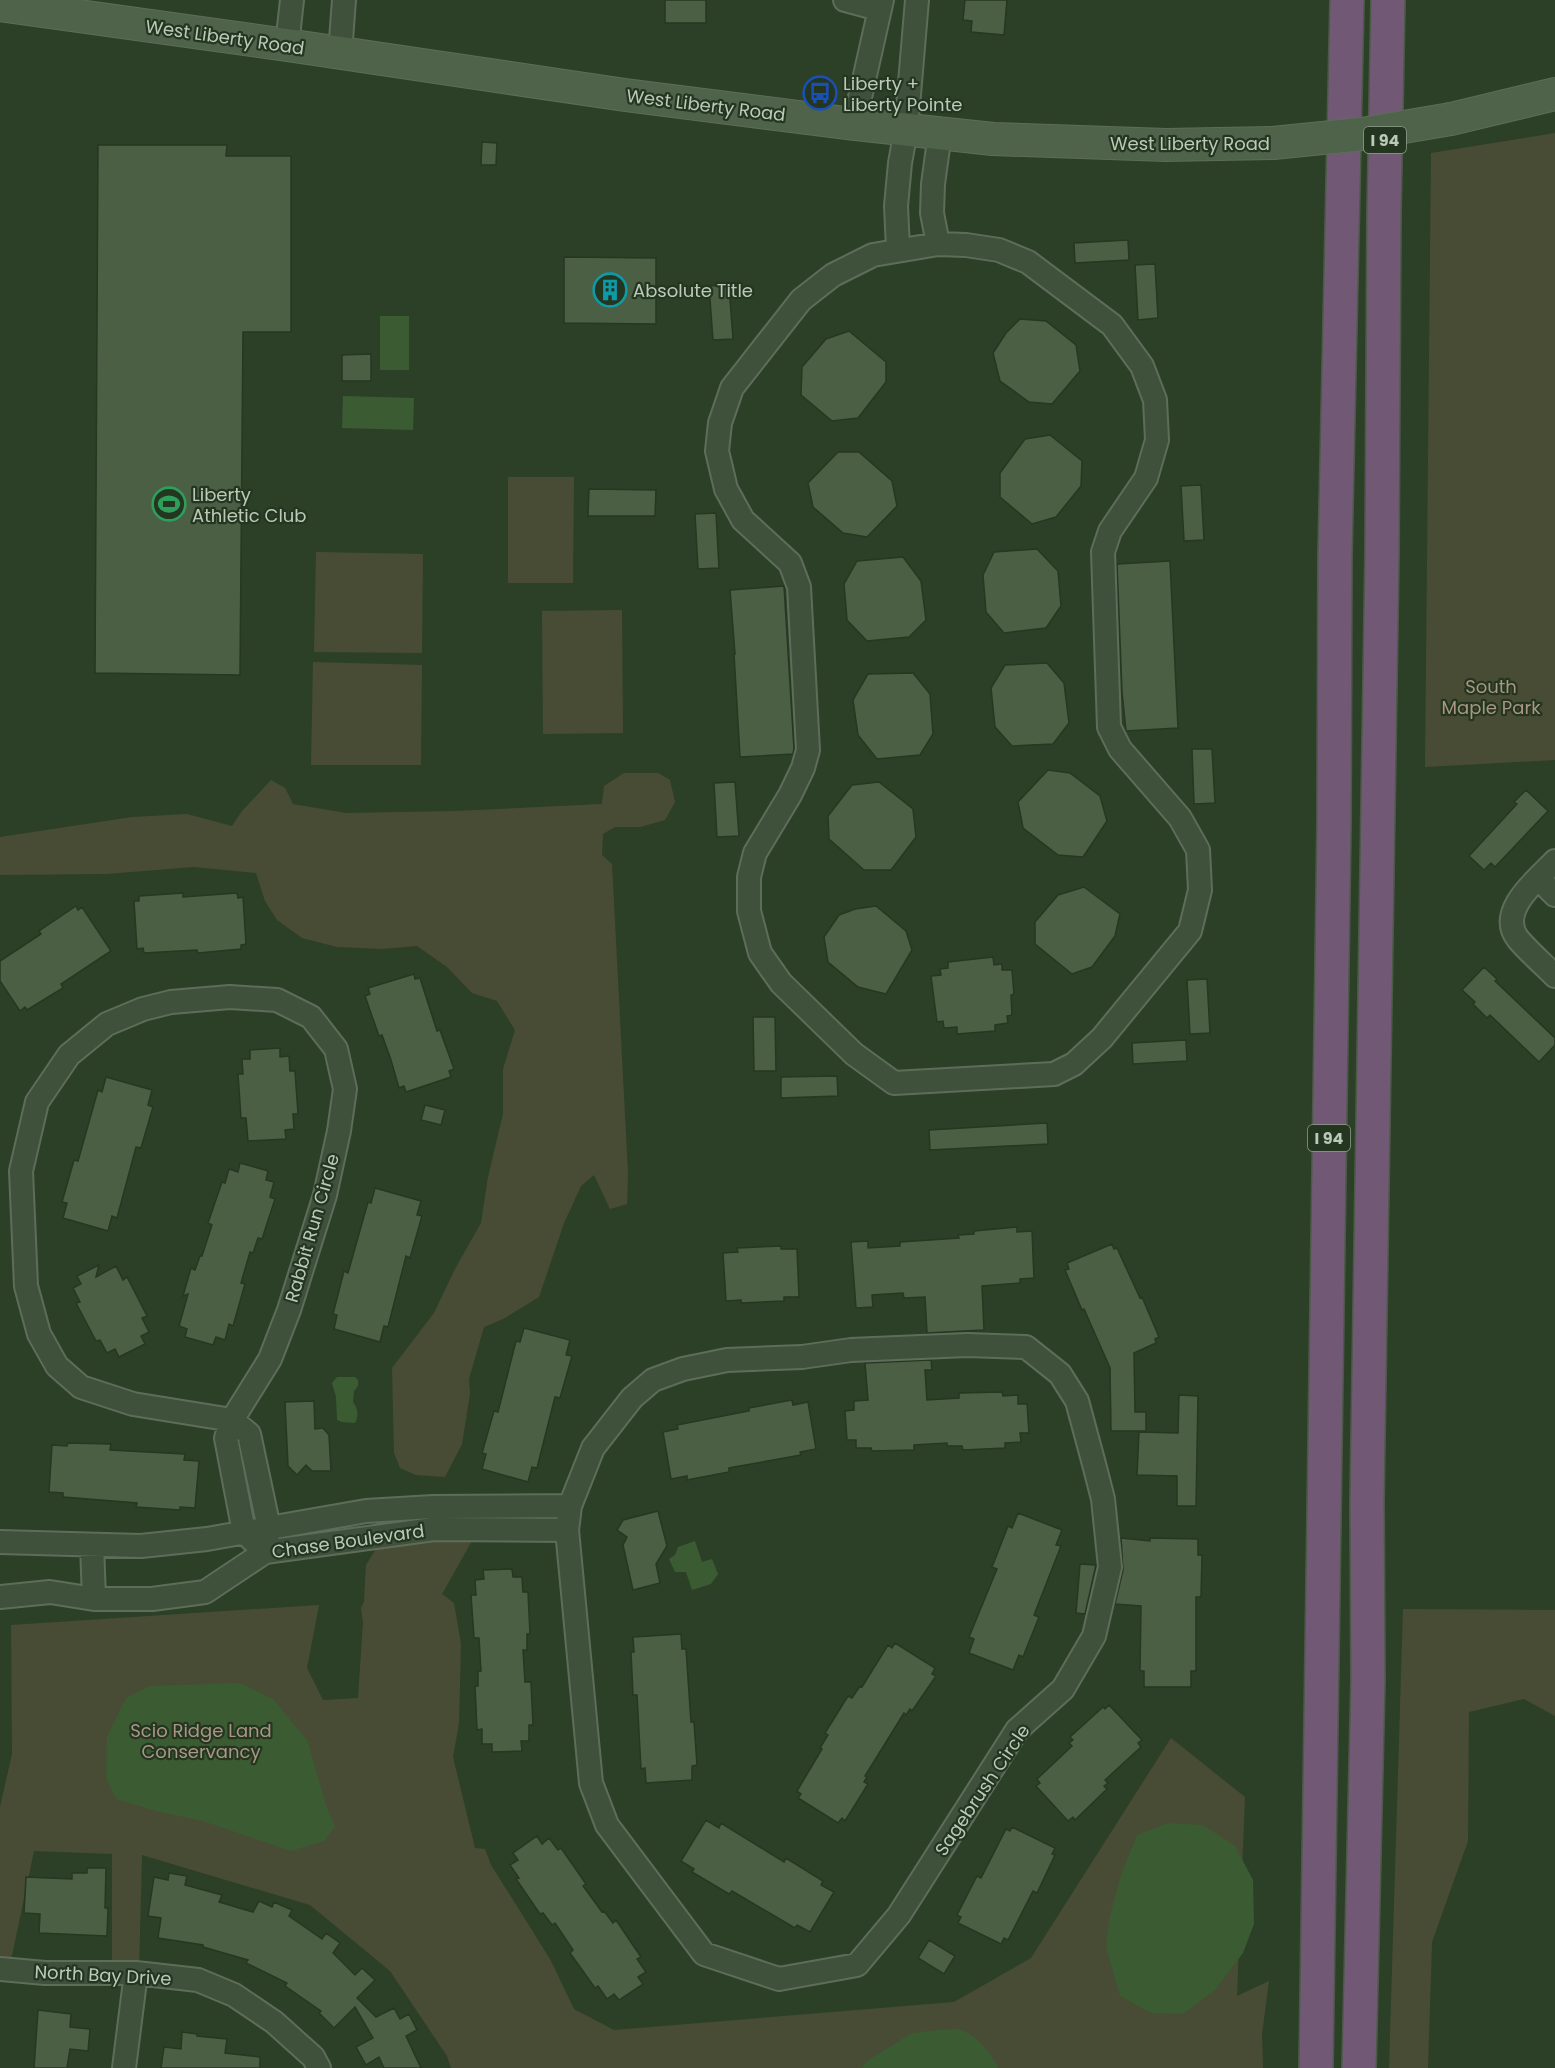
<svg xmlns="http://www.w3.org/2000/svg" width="1555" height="2068" viewBox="0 0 1555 2068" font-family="Poppins,sans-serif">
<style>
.green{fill:#494c34}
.water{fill:#3b5b33}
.building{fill:#4a5f44;stroke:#263722;stroke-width:1.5}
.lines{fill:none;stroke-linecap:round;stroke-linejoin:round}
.street-casing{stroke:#5d6d59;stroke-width:26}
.secondary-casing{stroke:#5d6d59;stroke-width:34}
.highway-casing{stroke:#4a5a46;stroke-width:36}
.street{stroke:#3f503b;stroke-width:22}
.secondary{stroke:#4e634a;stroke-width:32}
.highway{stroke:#715976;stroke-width:33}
.secondary-bridge-casing{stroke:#5d6d59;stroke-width:34;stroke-linecap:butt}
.secondary-bridge{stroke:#4e634a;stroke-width:32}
.labels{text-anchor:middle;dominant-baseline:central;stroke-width:4.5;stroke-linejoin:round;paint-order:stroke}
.shield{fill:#243620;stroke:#8e9e8a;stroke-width:1.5}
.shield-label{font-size:16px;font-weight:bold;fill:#bbcab8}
.street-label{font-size:18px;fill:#bbcab8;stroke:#243620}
.poi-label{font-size:18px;fill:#bbcab8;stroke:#243620;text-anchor:start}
.park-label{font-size:18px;fill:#a99685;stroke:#243620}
</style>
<rect width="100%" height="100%" fill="#2c4027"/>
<path class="green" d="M1555 133V760L1425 767 1431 153Z
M508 477H574L573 583H508Z
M316 552 423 554 422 653 314 652Z
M622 610 623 733 543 734 542 611Z
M313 662 422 665 421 765H311Z
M624 773H658L670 780 675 802 665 820 640 827H615L603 834 602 855 612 864 628 1173 627 1204 610 1209 594 1175 581 1186 564 1223 539 1297 503 1319 484 1327 469 1379 470 1394 462 1444 445 1477 416 1475 400 1468 394 1453 392 1368 434 1313 455 1269 481 1223 488 1177 503 1114V1069L515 1030 497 1001 472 993 447 967 417 946 382 949 337 947 302 938 277 920 265 901 256 873 194 867 106 874 0 875V837L132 817 187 814 232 826 242 811 271 780 285 788 293 804 346 813 456 811 602 804 604 786Z
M402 1507 487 1514 442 1594 454 1603 461 1644 459 1723 453 1757 475 1848 485 1849 491 1865 550 1959 574 2009 614 2030 954 2002 1031 1958 1171 1738 1245 1797 1237 1996 1269 1981 1262 2034 1263 2068H451L447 2056 390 1971 310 1905 142 1855 139 1971 112 1970V1854L34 1851 10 1965 0 1961V1807L12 1754 11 1625 319 1605 307 1668 323 1700 358 1698 363 1622 361 1608 364 1602 366 1565Z
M1403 1609 1555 1610V1716L1524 1699 1469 1712 1468 1841 1432 1942 1428 2068H1389Z"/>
<path class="water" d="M380 316H409V370H380Z
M343 396 414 398 413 430 342 428Z
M337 1377H355L358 1380V1386L354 1391 353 1402C358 1408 359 1416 355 1423L342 1422 337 1420 336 1397 332 1383Z
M695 1541 702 1562 712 1559 718 1574 711 1584 692 1590 686 1572H675L669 1559 675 1555 678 1547Z
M240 1683 273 1699 307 1740 327 1808 335 1827 324 1841 291 1851 203 1821 160 1812 116 1799 106 1777 107 1737 126 1698 150 1686Z
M1167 1823 1203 1825 1235 1846 1253 1880 1254 1924 1243 1953 1215 1990 1183 2014 1151 2013 1120 1996 1106 1947 1110 1915 1122 1872 1137 1835Z
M937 2030C944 2030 954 2028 961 2030 977 2035 992 2054 998 2068H862L867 2061 912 2033Z"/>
<path class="building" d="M665 0H706V23H665Z
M965 0H1007L1004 35 971 32 972 21 963 20Z
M482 142 497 143 496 165H481Z
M98 145H227L226 156H291V332H243L240 675 95 673Z
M1128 240 1129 260 1075 263 1074 243Z
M564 257 656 258V324L564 323Z
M1155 264 1158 318 1138 320 1135 265Z
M729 285 733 339 713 340 709 286Z
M1020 319 1046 321 1076 345 1080 371 1052 404 1029 402 1000 381 993 353 1006 333Z
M849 331 886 362V382L858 418 832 421 801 395 802 367 826 339Z
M371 354V381H342V355Z
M1050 435 1082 461 1081 486 1056 517 1032 524 1000 497V473L1025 439Z
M838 452H859L892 481 897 506 867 537 843 533 813 507 808 483Z
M1201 485 1204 540 1184 541 1181 486Z
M589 489 656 490 655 516H588Z
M716 513 719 568 698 569 695 514Z
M1037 549 1058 571 1061 606 1046 628 1004 633 986 612 983 575 994 552Z
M903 557 921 581 926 620 909 637 867 641 847 620 844 584 857 561Z
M1170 561 1178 728 1126 731 1122 692 1117 564Z
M784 586 794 749 793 754 740 757 734 654H735L730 590Z
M1047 663 1064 683 1069 723 1053 744 1012 746 995 727 991 688 1005 665Z
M913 673 930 694 933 734 920 755 877 759 858 735 853 700 868 674Z
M1192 749H1212L1215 803 1194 804Z
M1048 770 1070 773 1100 796 1107 821 1083 857 1058 855 1023 828 1018 802Z
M735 782 739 836 717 837 714 783Z
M879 782 913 809 916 837 891 870H864L829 839 828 816 852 785Z
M1526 790 1548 811 1495 867 1491 863 1484 870 1469 856 1517 804 1514 802Z
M1084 887 1120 914 1115 936 1092 967 1072 974 1035 944V922L1058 895Z
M183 893V897L237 893 238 898 243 897 246 944 241 945V949L198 953 197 950 144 953 143 948 137 949 134 901H139V896Z
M76 906 78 910 82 907 111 951 61 984 63 988 27 1010 25 1007 20 1011 0 981V961L41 934 39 931Z
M876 906 906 931 912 950 886 994 858 987 828 962 824 937 839 915 855 909Z
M993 957 994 965 1002 964V970H1012L1014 994 1011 995 1012 1015 1007 1016 1008 1023 995 1025V1031L957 1034V1027L944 1028 943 1021 937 1022 931 976 941 975 940 969 948 968V962Z
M1484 967 1497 979 1495 981 1555 1038V1045L1539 1062 1490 1015 1487 1018 1473 1004 1475 1002 1462 990Z
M414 974 415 979 420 978 437 1031 440 1030 454 1069 449 1071 451 1077 406 1092 404 1086 399 1088 391 1060 382 1035 379 1036 365 996 370 994 368 988Z
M1207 979 1210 1033 1190 1034 1187 980Z
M753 1017H775L776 1071H754Z
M1186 1040 1187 1061 1133 1064 1132 1043Z
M280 1048V1057L289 1056 290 1071H295L298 1114H293L294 1129 285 1130 286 1139 248 1141 246 1118H241L238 1074H243L242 1059H250V1050Z
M837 1076 838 1096 781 1098V1077Z
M106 1077 152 1090 148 1105 153 1107 141 1148 136 1147 117 1218 112 1216 108 1231 63 1218 67 1203 62 1202 74 1160 78 1161 98 1090 102 1092Z
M425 1105 445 1110 441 1125 421 1120Z
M1047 1123 1048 1144 930 1150 929 1130Z
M240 1163 268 1171 266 1180 274 1182 270 1197 275 1199 262 1239 258 1238 253 1253 250 1252 241 1283 245 1284 233 1326 229 1324 225 1340 216 1337 213 1345 185 1337 187 1329 179 1326 188 1294 183 1296 191 1268 195 1270 200 1256H202L212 1225 208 1223 222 1182 225 1183 229 1169 238 1172Z
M375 1188 421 1201 417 1215 422 1216 410 1258 406 1256 388 1327 384 1326 380 1342 334 1329 337 1315 333 1314 344 1271 348 1273 368 1202 371 1203Z
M1017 1227V1232L1032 1231 1034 1278 1020 1279V1283L982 1286 984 1330 927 1333 925 1297 904 1298 903 1293 872 1295 873 1307 856 1308 851 1242 868 1241V1248L900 1246V1242L959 1238 958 1235 974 1234V1231Z
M1112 1244 1114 1249 1117 1248 1140 1298 1142 1297 1159 1337 1155 1339 1156 1343 1134 1353 1135 1412H1146V1431H1111L1110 1368 1084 1309 1082 1310 1065 1270 1069 1269 1067 1263Z
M781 1246V1249H797L799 1297H784V1301L741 1303V1300L726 1301 723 1253 738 1252 737 1248Z
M99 1265 96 1277 116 1266 123 1280 127 1277 147 1316 142 1318 149 1332 141 1336 145 1344 119 1357 115 1349 107 1353 100 1340 96 1341 76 1303 80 1302 73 1288 81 1284 77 1276Z
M524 1328 570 1340 566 1355 572 1356 560 1398 555 1397 537 1468 532 1467 528 1482 482 1469 486 1454 482 1453 494 1411 498 1412 516 1341 520 1342Z
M931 1360 932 1370H925L927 1400 959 1398V1393L1002 1392 1003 1396 1018 1395V1404H1027L1029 1433H1020L1021 1442 1005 1443V1448L963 1450 962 1446H947V1443L914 1445V1450L872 1451 871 1448H856V1440H847L845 1411 854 1410V1401L868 1400 865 1363Z
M1179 1395 1198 1396 1196 1506H1177V1476L1137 1475 1139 1432 1178 1433Z
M792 1400 793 1405 808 1402 816 1449 800 1452 801 1455 729 1468V1472L687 1480V1476L671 1479 663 1432 678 1429 677 1425 749 1411V1408Z
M314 1401 315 1429 323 1428 329 1435 331 1471H312L306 1465 297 1475 288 1466 285 1402Z
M68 1443 111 1444 110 1450 185 1454 184 1460 199 1461 195 1508 180 1507V1510L136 1507 137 1503 63 1497V1493L49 1492 52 1445 67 1446Z
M658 1511 667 1546 656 1564 660 1583 633 1590 623 1545 627 1537 617 1530 623 1520Z
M1018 1513 1062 1530 1056 1545 1061 1546 1034 1615 1039 1617 1023 1657 1019 1655 1013 1670 969 1653 974 1639 969 1637 997 1569 992 1567 1008 1526 1012 1528Z
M1121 1538 1150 1541V1538L1198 1539V1555H1202L1201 1597H1196V1671H1191V1687H1144V1671H1140L1141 1606 1115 1604 1123 1570Z
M1080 1564 1096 1565 1085 1614 1076 1613Z
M512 1569 513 1577H522L523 1592H528L530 1634H527V1650H523L525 1682H531L533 1725H529V1741H521L522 1751 492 1752V1744H482V1729L477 1730 475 1686H478V1671H481L479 1638H474L471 1595H476L475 1580 484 1579 483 1570Z
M681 1634 682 1649H686L691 1722H694L697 1765 692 1766V1780L646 1783 645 1768 641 1769 637 1695H633L631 1652H634L633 1637Z
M895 1643 935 1668 932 1674 936 1676 912 1711 910 1709 906 1715 904 1713 865 1776 867 1777 864 1782 868 1784 845 1821 842 1818 838 1823 798 1798 801 1794 797 1791 822 1749 820 1748 828 1735 825 1733 848 1696 852 1698 860 1686 862 1687 888 1645 892 1648Z
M1109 1705 1142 1740 1138 1743 1141 1747 1105 1780 1108 1783 1104 1786 1107 1789 1075 1820 1073 1817 1068 1821 1036 1786 1040 1783 1037 1779 1072 1746 1069 1743 1073 1740 1070 1737 1103 1707 1105 1709Z
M706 1820 719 1828 721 1823 784 1862 786 1858 823 1881 821 1885 834 1892 810 1932 797 1925 795 1928 732 1891 729 1894 692 1872 694 1869 681 1861Z
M1012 1827 1055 1848 1052 1854 1055 1855 1037 1893 1033 1891 1008 1940 1004 1938 1001 1944 958 1923 961 1917 957 1915 977 1876 981 1878 1006 1829 1010 1831Z
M537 1836 542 1844 549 1838 558 1850 561 1848 586 1884 583 1886 602 1912 604 1911 613 1923 616 1920 641 1957 637 1959 646 1972 638 1977 643 1984 619 2000 614 1994 607 1999 598 1986 595 1988 570 1953 573 1950 555 1923 552 1925 543 1913 540 1914 516 1879 519 1878 510 1865 518 1860 513 1853Z
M87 1868H106L105 1908H108L107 1936 39 1933 40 1914 24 1913 26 1877 72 1879V1873H87Z
M169 1873 187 1876 185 1885 222 1895 219 1902 253 1912 259 1901 272 1907 274 1902 292 1910 289 1916 322 1939 326 1933 340 1943 333 1953 355 1975 362 1968 375 1980 357 1998 376 2017 394 2008 400 2019 409 2014 417 2030 406 2036 421 2068H384L379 2057 366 2065 356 2047 373 2038 355 2007 334 2028 319 2013 321 2011 285 1986 287 1983 246 1963 248 1960 203 1947V1945L158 1938 161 1918 148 1916 154 1877 168 1880Z
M929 1940 955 1956 944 1974 918 1958Z
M38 2010 71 2014 70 2027 90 2029 88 2051 70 2049 67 2068H34Z
M182 2032 197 2034V2036L227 2039 225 2053 260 2057V2068H161L164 2047 181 2049Z"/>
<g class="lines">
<g class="street-casing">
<path id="street" d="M845 0 878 9
M287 45 292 0
M340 53 344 0
M854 124 882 0
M938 244 966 245 999 250 1028 262 1112 325 1142 366 1155 400 1157 440 1146 478 1110 531 1103 552 1109 727 1120 749 1180 818 1198 850 1200 890 1190 931 1102 1038 1074 1064 1054 1074 894 1083 854 1054 781 983 760 953 749 911V877L755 853 790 795 803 768 808 750 799 587 790 563 743 520 726 489 717 451 720 423 732 388 801 300 833 275 873 255Z
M938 244 932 213 933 184 940 133
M898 249 896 206 900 163 906 130 917 0
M1555 861C1538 879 1496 911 1518 939 1529 952 1543 964 1555 976
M1538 878 1555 895
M230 997 277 1000 311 1017 336 1049 345 1089 339 1131 325 1195 289 1310 270 1359 232 1420 133 1404 81 1387 57 1366 39 1334 26 1286 21 1171 37 1102 69 1055 107 1024 143 1009 171 1002Z
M967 1345 1026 1347 1060 1374 1077 1401 1094 1464 1103 1499 1110 1567 1094 1636 1063 1689 1017 1730 899 1915 857 1965 779 1979 704 1954 607 1825 591 1783 567 1530 570 1506 593 1448 632 1398 653 1380 683 1369 727 1360 802 1357 851 1350Z
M232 1420 249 1434 269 1528 265 1552 244 1532 226 1438Z
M0 1542 141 1546 207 1539 366 1511 433 1507 570 1506
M92 1545 94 1599
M0 1597 50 1592 94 1599H152L205 1592 265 1552 434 1529 567 1530
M0 1969 45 1973H136L198 1980 234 1995 274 2022 313 2057 319 2068
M124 2068 136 1973"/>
</g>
<g class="secondary-casing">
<path id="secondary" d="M0 5 287 45 625 95 854 124 993 139 1166 145 1273 143
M1451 119 1555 94"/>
</g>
<g class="highway-casing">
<path id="highway" d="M1316 2068 1334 824 1335 555 1347 0
M1359 2068 1368 1680 1367 1501 1382 554 1384 213 1388 0"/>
</g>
<use href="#street" class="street"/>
<use href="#secondary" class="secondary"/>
<use href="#highway" class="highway"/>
<g class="secondary-bridge-casing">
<path id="secondary-bridge" d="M1273 143 1362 134 1451 119"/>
</g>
<use href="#secondary-bridge" class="secondary-bridge"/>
</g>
<defs>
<g id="bus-ring" transform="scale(1.725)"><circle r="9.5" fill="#243620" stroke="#1a4fb4" stroke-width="1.5"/><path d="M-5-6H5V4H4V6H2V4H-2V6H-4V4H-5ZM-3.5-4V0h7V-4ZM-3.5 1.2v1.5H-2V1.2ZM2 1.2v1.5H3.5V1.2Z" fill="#1a4fb4"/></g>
<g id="building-ring" transform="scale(1.725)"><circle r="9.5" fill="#243620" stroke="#0f9aa8" stroke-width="1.5"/><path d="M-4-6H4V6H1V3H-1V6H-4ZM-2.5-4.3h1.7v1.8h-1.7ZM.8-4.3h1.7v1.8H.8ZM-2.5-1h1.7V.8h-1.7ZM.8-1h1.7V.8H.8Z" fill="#0f9aa8"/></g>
<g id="stadium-ring" transform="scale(1.725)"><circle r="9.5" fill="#243620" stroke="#2e9e5b" stroke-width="1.5"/><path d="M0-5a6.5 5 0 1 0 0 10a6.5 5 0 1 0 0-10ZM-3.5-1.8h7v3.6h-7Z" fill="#2e9e5b"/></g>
</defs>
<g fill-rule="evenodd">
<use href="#bus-ring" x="820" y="93"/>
<use href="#building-ring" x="610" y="290"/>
<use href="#stadium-ring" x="169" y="504"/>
</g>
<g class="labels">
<g class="shield">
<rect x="1364" y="127" width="42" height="26" rx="4.5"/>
<rect x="1308" y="1125" width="42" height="26" rx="4.5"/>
</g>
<g class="shield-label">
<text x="1385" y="140">I 94</text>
<text x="1329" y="1138">I 94</text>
</g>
<g class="street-label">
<text transform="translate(225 37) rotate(8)">West Liberty Road</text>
<text transform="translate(706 105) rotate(7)">West Liberty Road</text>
<text x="1190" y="143">West Liberty Road</text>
<text transform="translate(312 1228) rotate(-74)">Rabbit Run Circle</text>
<text transform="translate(348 1541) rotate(-8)">Chase Boulevard</text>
<text transform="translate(982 1790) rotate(-56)">Sagebrush Circle</text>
<text transform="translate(103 1975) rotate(3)">North Bay Drive</text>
</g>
<g class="poi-label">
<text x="843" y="83">Liberty +<tspan x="843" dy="21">Liberty Pointe</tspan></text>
<text x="633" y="290">Absolute Title</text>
<text x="192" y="494">Liberty<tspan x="192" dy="21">Athletic Club</tspan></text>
</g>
<g class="park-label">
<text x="1491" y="686">South<tspan x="1491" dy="21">Maple Park</tspan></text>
<text x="201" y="1730">Scio Ridge Land<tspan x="201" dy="21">Conservancy</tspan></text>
</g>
</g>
</svg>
